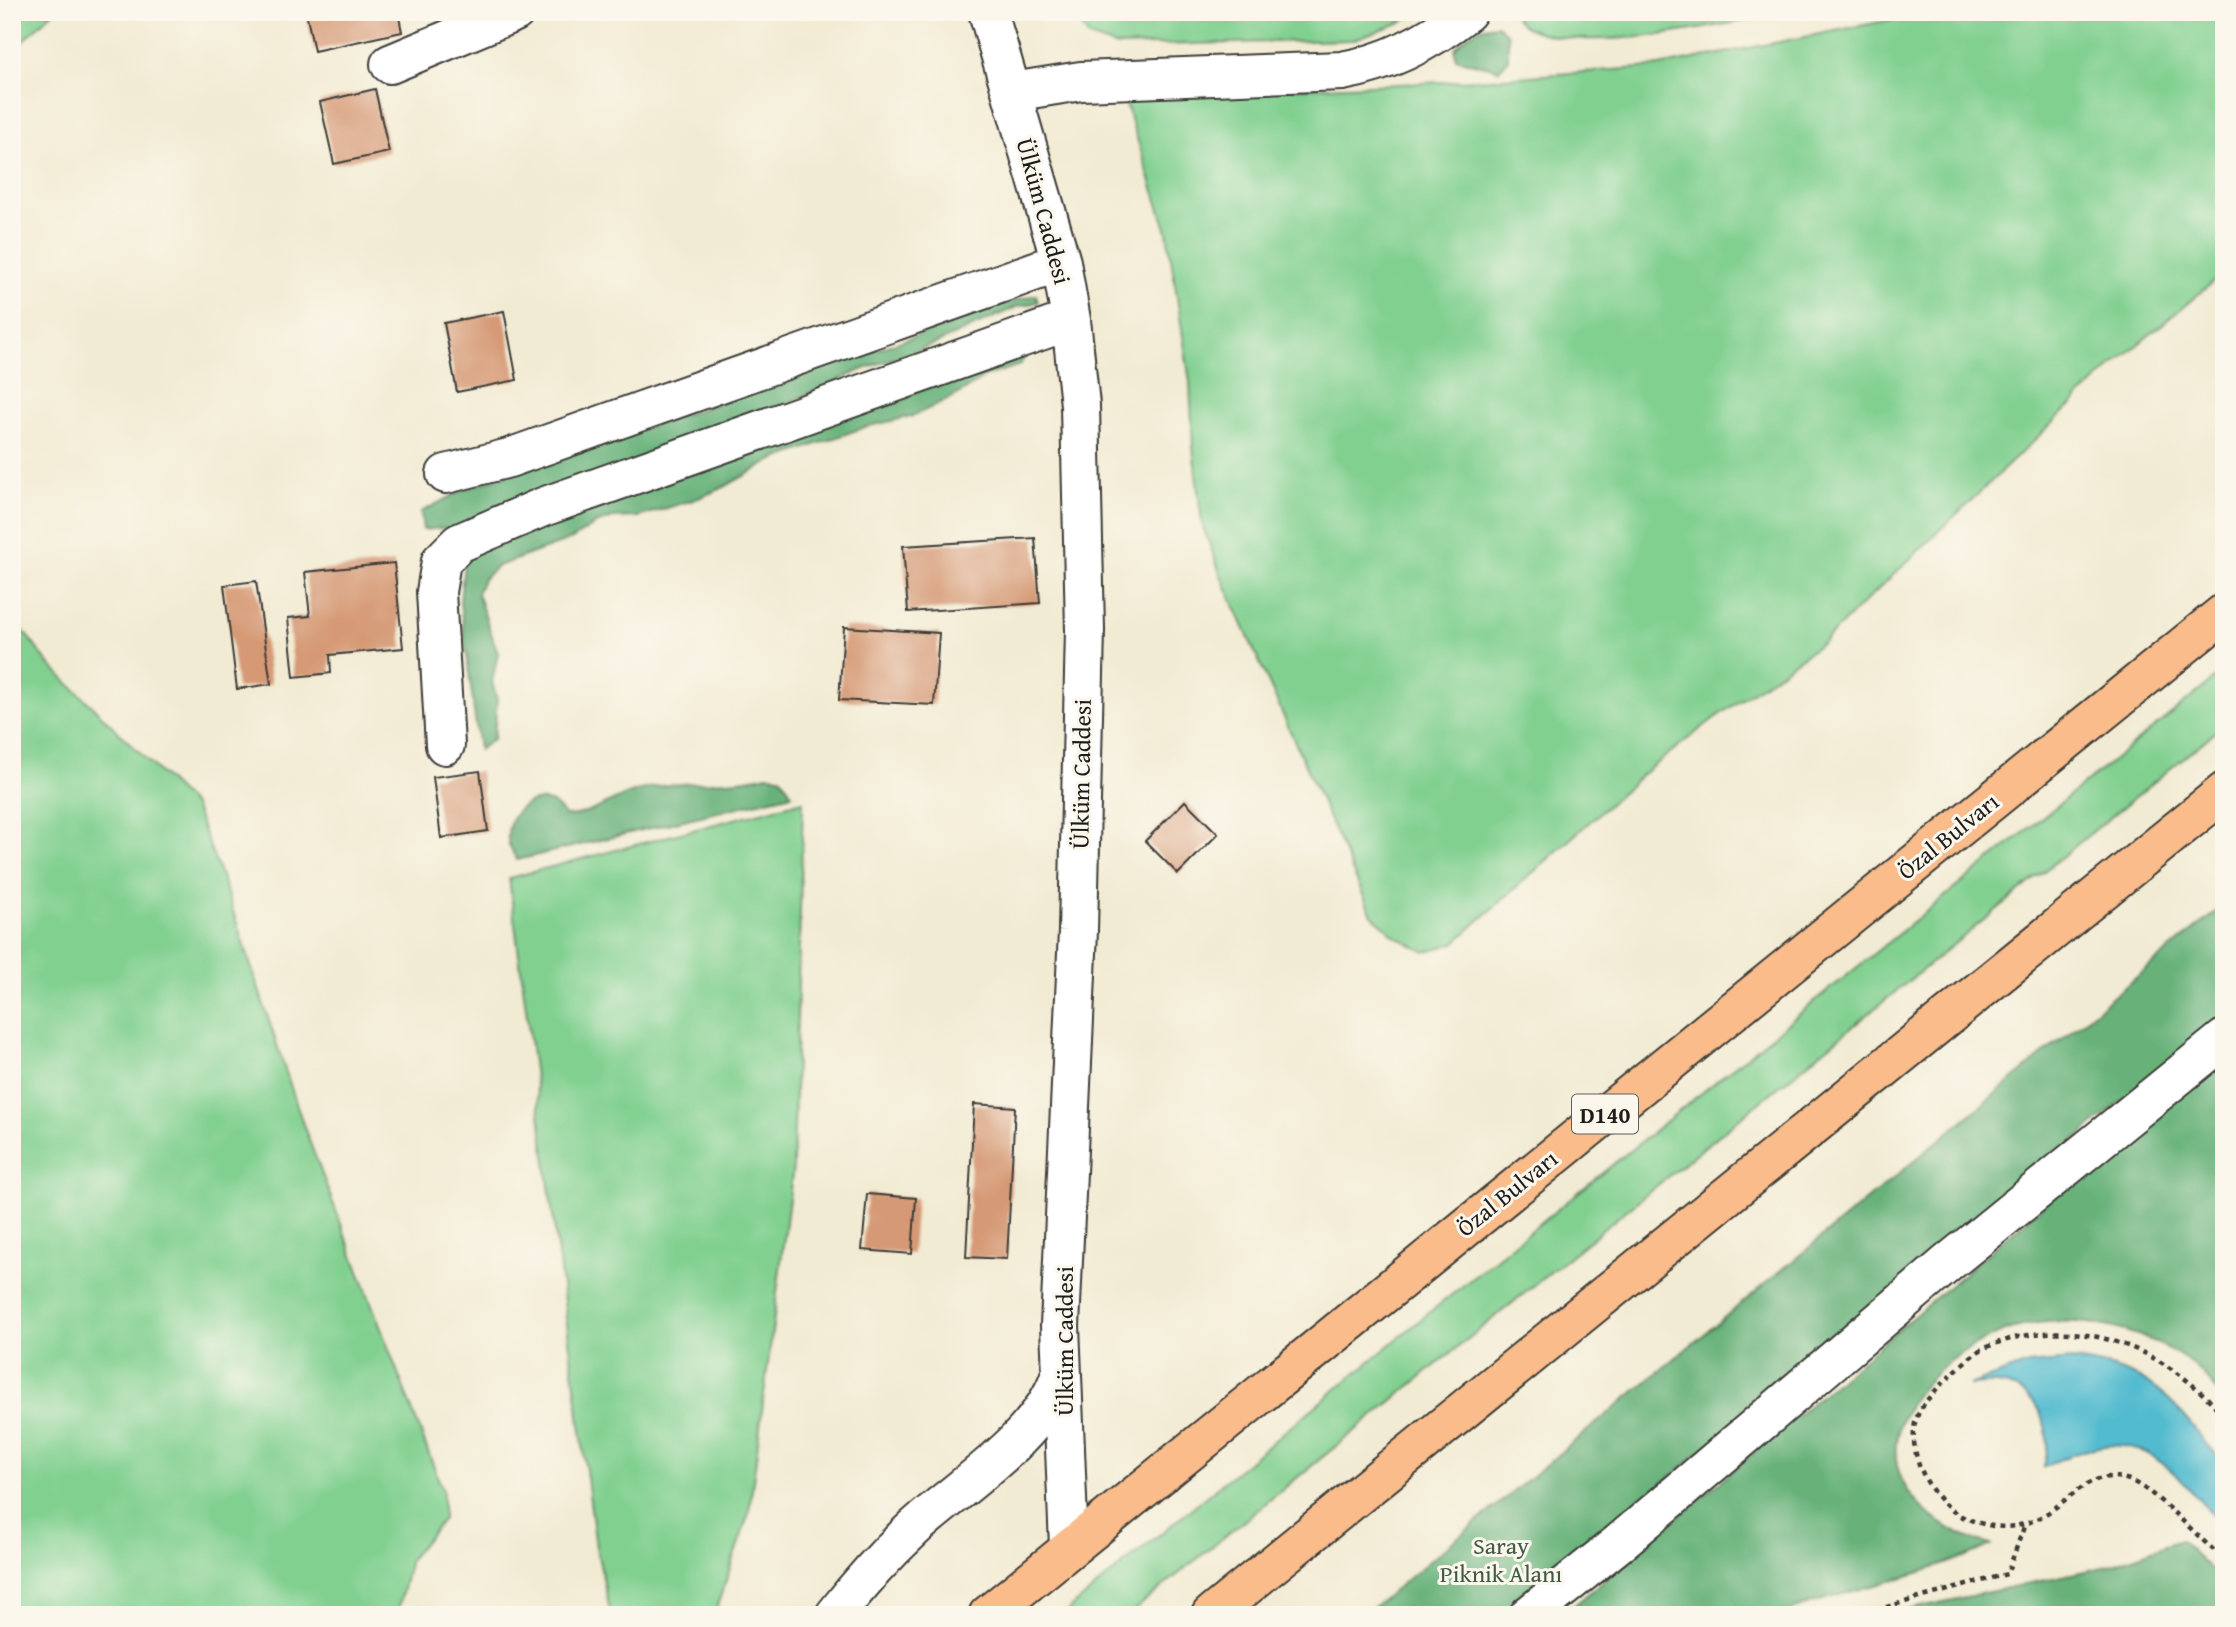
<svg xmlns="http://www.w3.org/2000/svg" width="2236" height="1627" viewBox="0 0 2236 1627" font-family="'Gentium Book Plus',serif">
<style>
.green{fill:#81d090;stroke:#4e7656;stroke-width:2}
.forest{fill:#68b27a;stroke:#42674b;stroke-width:2}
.water{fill:#52bbcf;stroke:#376c76;stroke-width:2}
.building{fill:#d59975}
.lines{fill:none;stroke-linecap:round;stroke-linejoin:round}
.minor-casing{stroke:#3c3b37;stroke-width:42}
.highway-casing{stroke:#3c3b37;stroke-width:42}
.path{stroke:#3c3b37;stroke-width:4.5;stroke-dasharray:5 5;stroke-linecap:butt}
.minor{stroke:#fff;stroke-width:38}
.highway{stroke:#fabc8b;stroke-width:38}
.labels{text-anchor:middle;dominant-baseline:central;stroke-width:6;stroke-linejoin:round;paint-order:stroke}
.shield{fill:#fbf7ec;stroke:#5f5e5a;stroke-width:2}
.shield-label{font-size:23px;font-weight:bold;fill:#1c1c1c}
.street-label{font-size:24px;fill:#1c1c1c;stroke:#fbf7ec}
.park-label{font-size:24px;fill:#3f5b45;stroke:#fbf7ec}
</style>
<rect width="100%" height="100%" fill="#fbf7ec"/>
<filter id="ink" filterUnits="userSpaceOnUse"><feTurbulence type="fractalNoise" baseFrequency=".0143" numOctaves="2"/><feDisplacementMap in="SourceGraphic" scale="14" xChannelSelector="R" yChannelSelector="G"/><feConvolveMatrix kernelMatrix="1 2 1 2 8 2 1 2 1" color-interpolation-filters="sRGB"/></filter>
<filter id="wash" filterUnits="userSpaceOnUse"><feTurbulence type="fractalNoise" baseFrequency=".00686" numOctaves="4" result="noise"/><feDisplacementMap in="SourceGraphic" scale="28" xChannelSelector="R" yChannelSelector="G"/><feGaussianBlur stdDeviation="1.57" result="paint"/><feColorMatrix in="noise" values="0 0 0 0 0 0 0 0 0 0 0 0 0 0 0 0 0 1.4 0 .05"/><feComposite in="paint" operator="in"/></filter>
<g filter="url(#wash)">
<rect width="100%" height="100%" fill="#f2ebd3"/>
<path class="green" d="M12 12H53L12 52Z
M1072 12H1415L1402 22 1352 40 1115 46 1089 37Z
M1511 12H1790C1724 24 1586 57 1526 27 1520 24 1516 18 1511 12Z
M1930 12H2224V273L2112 366 1823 642 1712 720 1643 774 1454 943 1425 952 1395 936 1372 915 1222 578 1202 524 1193 448 1190 382 1167 232 1123 95 1447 82 1654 67Z
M12 616 48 663 194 806 223 881 304 1127 443 1491V1519L410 1559 397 1615H12Z
M2224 671V725L1128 1615H1062L1424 1317Z
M803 801 793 1167 749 1513 714 1615H611L596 1547 509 878Z"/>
<path class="forest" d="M1497 25 1508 35V60L1499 70C1484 64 1471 65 1456 58L1455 48C1467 34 1478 26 1497 25Z
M1036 295 1038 302 1016 307 935 344 861 370 800 398 459 531 443 528 423 530 421 512 465 489 928 332 961 315Z
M1028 351 1020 365 984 377 957 395 913 416 865 427 773 460 722 488 696 499 638 517 613 518 595 524 572 539 498 566 483 579 477 593 498 653 492 682 497 699 494 738 479 750 460 602 464 562 480 548Z
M767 775 780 776 792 794 517 860C514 854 508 846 508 840 506 816 526 795 550 802 556 804 561 811 566 816 597 815 618 793 648 788 687 780 728 785 767 775Z
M2224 905V1016L1504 1615H1364Z
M2224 1052V1400C2213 1387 2202 1371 2188 1361 2148 1333 2097 1319 2048 1322 1965 1326 1841 1427 1922 1508 1941 1526 1966 1539 1991 1545 1924 1578 1848 1588 1778 1615H1563Z
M2180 1540 2224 1581V1615H1884L2108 1566Z"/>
<path class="water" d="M2072 1360C2139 1367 2166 1389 2204 1441 2209 1448 2221 1458 2224 1466 2228 1478 2224 1511 2224 1525 2206 1511 2195 1493 2179 1478 2130 1430 2101 1443 2044 1466 2054 1429 2039 1388 1997 1384 1988 1383 1978 1385 1969 1385L2028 1364Z"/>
<g id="blocks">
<path class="building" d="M306 12H398L402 32 314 51Z
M375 89 389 152 334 164 320 102Z
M504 311 517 380 457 392 444 323Z
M1035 538 1040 603 908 612 903 546Z
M394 563 403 648 330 655 331 673 294 677 288 618 310 616 305 572Z
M256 581 271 684 237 689 224 585Z
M844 627 939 633 934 705 839 700Z
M480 771 488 831 441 838 433 777Z
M1185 801 1218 834 1178 874 1145 841Z
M974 1104 1015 1107 1007 1259 966 1257Z
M867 1194 916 1198 912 1254 862 1250Z"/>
</g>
</g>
<g filter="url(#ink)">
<use href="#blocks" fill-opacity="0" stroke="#3c3b37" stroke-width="2"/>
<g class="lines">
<g class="minor-casing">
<path id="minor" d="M988 12 1061 262 1071 320 1080 405 1085 630 1078 931 1060 1326 1069 1547
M390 64 515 12
M1012 92 1081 81 1342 71C1388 63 1430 41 1467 12
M446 474 509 458 1061 262
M445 745 436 592 441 561 459 543 543 507 1071 320
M835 1615C859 1584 886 1554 914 1528 962 1484 1039 1439 1060 1376
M1529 1615 1619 1543 1949 1262 2224 1039"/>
</g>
<g class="highway-casing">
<path id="highway" d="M988 1615 2224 613
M1211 1615 2224 792"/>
</g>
<path class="path" d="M2224 1416C2166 1348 2075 1310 1987 1347 1974 1352 1963 1364 1953 1373 1940 1386 1920 1403 1915 1423 1909 1453 1926 1489 1949 1508 1961 1518 1977 1523 1993 1526 2058 1535 2075 1464 2126 1479 2152 1486 2199 1539 2224 1559
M1857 1615 2007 1574 2025 1524"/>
<use href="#minor" class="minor"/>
<use href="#highway" class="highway"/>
</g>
</g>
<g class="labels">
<rect class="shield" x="1572" y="1094.5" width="66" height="39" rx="5"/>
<g class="shield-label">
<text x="1605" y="1114">D140</text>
</g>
<g class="street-label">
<text transform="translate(1044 211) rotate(75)">Ülküm Caddesi</text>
<text transform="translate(1081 774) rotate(-89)">Ülküm Caddesi</text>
<text transform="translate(1948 836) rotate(-39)">Özal Bulvarı</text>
<text transform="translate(1507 1193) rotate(-39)">Özal Bulvarı</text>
<text transform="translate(1064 1341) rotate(-90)">Ülküm Caddesi</text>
</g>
<g class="park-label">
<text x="1501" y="1545">Saray<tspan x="1501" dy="28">Piknik Alanı</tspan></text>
</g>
</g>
<rect width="2236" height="1627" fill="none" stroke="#fbf7ec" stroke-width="42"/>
</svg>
